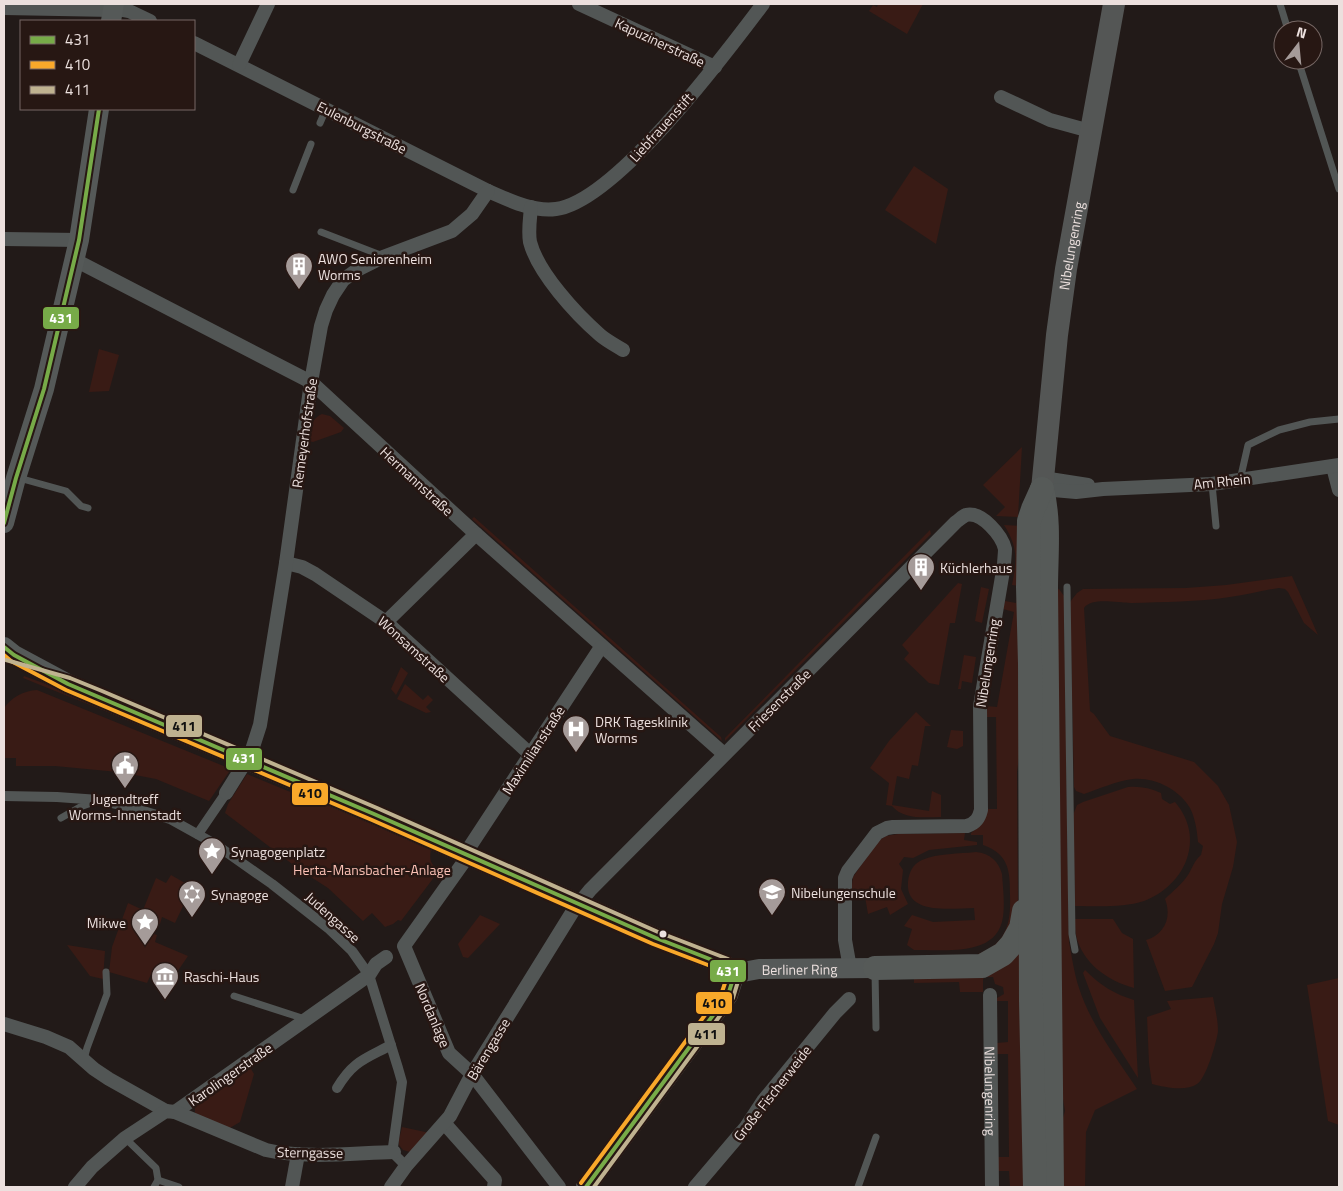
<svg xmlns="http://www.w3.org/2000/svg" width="1343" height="1191" font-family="'Titillium Web',sans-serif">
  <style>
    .green { fill: #391b15 }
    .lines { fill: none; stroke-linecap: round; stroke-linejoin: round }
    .service { stroke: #525655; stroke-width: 7 }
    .pedestrian { stroke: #525655; stroke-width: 10 }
    .minor { stroke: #525655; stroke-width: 14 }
    .tertiary { stroke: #525655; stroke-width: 18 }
    .secondary { stroke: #555958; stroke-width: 20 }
    .primary { stroke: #545655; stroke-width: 22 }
    .trunk { stroke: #565a58; stroke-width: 24 }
    .bus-1-casing { stroke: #271713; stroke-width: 8 }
    .bus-2-casing { stroke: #271713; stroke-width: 8 }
    .bus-3-casing { stroke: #271713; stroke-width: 8 }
    .bus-1 { stroke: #77ab48; stroke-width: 4 }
    .bus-2 { stroke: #f9a82a; stroke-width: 4 }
    .bus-3 { stroke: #bfb290; stroke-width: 4 }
    .bus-dot { fill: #ece0de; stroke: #271713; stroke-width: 2 }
    .labels { text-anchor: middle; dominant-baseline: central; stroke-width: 5; stroke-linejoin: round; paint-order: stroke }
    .street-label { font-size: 14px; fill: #ece0de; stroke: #271713 }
    .poi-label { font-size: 14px; fill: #ece0de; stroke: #271713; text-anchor: start }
    .park-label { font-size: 14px; fill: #fac0b4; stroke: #271713 }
    .line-badge { stroke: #271713; stroke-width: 2 }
    .badge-label { font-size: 14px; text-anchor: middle; font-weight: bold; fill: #fff }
    .pale-badge-label { font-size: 14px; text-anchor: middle; font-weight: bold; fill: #111 }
  </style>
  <rect width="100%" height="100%" fill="#221a18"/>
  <g class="green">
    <polygon points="878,4 923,4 907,34 869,11 873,5 877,7"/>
    <polygon points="914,166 948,189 936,244 885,210"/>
    <polygon points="99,349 119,355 109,391 89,392"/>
    <path d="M322,414L330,416L344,428L341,432L313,442L309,441C311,430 310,419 322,414Z"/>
    <polygon points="1022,447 1018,517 996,516 1005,507 983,485"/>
    <polygon points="474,517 721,737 722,741 472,519"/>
    <path d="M1004,525L1024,526L1022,735L1017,772L1018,902L1017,921L985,959L978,954C1007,944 1011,922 1010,895C1010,871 1009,854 983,845V835H971V833L982,824L988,809H997L996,717H985L986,706L997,707L1014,612L1003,609L1005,601L1016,603L1019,586L1012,585C1017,560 1018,547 1004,525Z"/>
    <polygon points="930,530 931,534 725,741 725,738"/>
    <path d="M1292,576L1318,635L1304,623L1288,592L1285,589L1279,588C1263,590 1247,595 1230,597C1197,602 1164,602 1131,603C1117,603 1092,597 1084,608L1090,711L1094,714L1110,736L1194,762L1218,786L1229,805L1237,842L1233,867L1222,904L1218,933L1214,944L1192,987L1165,991L1146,940C1165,934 1172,917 1165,899C1173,891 1182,884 1188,875C1193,867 1194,861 1201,855L1203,846L1198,842C1197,830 1195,818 1190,808C1179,789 1154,777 1133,779C1116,781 1099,789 1084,794L1076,791L1074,787L1070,602L1077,593L1083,589L1186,588L1226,585Z"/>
    <polygon points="958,583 962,584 955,623 950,623 939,685 929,683 904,659 909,653 902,645"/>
    <polygon points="981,587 989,589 982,623 975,621"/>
    <path d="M1059,589L1064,596L1069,942C1072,957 1074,973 1079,988C1091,1025 1116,1057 1137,1089L1095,1110L1086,1132L1085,1187H1059L1060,1128L1065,1111L1059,1075L1054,590Z"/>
    <polygon points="964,655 976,657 972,683 962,681 961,689 958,689"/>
    <polygon points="401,667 408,673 396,695 391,689"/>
    <polygon points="24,676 76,695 132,722 23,678"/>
    <polygon points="405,684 423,700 428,695 433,700 426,707 431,712 426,713 397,699"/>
    <path d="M37,690L231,769L209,801L156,779L135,775V767L120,766L118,772L55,766H16V758H4V708C12,697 23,691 37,690Z"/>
    <path d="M916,712L931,726H925L918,766L912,765L909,779L897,776L892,805L929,811L932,791L941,795V817C923,817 904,820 892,806L886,805L889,783L870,768L889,741Z"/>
    <polygon points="951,730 963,731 963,746 957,749 947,747"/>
    <path d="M247,774L288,791L322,802L431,849C430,856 429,862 435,867L434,870L435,876L401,921L398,920L393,924L385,927L372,913L363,921L328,888L300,870L225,813L228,804Z"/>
    <path d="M1128,787C1140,786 1150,788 1161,793L1162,799L1170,804L1175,802C1206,838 1186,885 1144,901C1123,908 1097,906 1075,906L1073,815L1077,805L1083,802Z"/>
    <polygon points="965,833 964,840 977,842 977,845 929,850 913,858 904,857 899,864 903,870 901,889 908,904 890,915 887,907 868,914 864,891 851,892 853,877 878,841 886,836 898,834"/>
    <path d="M976,852C990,853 999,862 1002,874C1003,888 1005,904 1003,917C997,958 944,949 914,950L907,945L912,929L904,926L912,915L933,922L975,920L974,908C953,908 905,916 908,882C909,872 913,864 922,860C938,853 959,854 976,852Z"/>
    <polygon points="171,875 192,887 175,923 162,917 160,924 149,922 145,928 148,932 157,935 155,942 188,956 173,978 153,970 147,983 109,972 112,947 128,903 143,910 156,878 166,883"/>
    <polygon points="480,915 500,924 468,958 463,957 458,944"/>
    <path d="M1075,919H1113L1122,933L1133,939L1134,988C1108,981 1082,963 1076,935C1075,930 1075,924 1075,919Z"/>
    <polygon points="1024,934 1030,1187 1010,1187 1009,1171 998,1171 998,1157 1009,1157 1008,1054 997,1054 997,1043 1008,1042 1008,1001 997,1001 997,998 1004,994 1003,987 995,984 993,977 985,977 983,979 983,992 960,992 959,982 914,983 914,972 975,971"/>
    <polygon points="67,945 105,951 103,979 90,976"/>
    <path d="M1085,970C1100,985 1114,994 1134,1000L1138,1078L1100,1018L1083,973Z"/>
    <polygon points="1339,978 1339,1125 1328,1121 1307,985"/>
    <path d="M1213,997C1215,1008 1218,1020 1218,1031C1217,1041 1206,1079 1197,1084C1186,1092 1164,1087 1152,1084L1149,1063L1147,1017L1171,1009L1167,1001Z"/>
    <polygon points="251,1069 254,1074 240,1122 228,1129 195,1114 195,1106 247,1070"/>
    <polygon points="402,1127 430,1133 410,1152 403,1150 399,1145 399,1140"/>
  </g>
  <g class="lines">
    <g class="service">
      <polyline points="1280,4 1288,30"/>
      <polyline points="1298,60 1339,189"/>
      <polyline points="320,123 326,109"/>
      <polyline points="293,190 311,144"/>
      <polyline points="321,232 383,256"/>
      <polyline points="19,478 66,491 81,506 88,508"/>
      <polyline points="1240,480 1248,445 1279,430 1310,422 1339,419"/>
      <polyline points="1212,484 1216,526"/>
      <polyline points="1067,587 1072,934 1075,950"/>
      <polyline points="61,818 80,807 97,801"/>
      <polyline points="875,971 876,1028"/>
      <polyline points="234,996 305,1019"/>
      <polyline points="84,1059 87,1048 107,994 106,972"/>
      <polyline points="125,1138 156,1168 158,1180 154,1187"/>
      <polyline points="158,1180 179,1187"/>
      <polyline points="858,1187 876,1137"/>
    </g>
    <g class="pedestrian">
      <polyline points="4,796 57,797 99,800 130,807 170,819 215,844 272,884 328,928 352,951 369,975 398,1068 402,1082 393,1147 395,1155 406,1166"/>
      <polyline points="198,834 226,793"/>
      <path d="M337,1088C353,1061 365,1059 391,1045"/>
    </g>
    <g class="minor">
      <polyline points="579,4 715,67"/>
      <polyline points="113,8 129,11 150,21"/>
      <path d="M194,43L488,191C509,200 532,212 556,209C616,201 726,53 763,4"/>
      <polyline points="239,65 268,4"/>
      <polyline points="1001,97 1050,120 1090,131"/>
      <path d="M531,207C530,219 528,231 530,242C538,273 576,314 600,335C607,341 615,345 623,350"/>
      <polyline points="4,239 79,240"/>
      <polyline points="75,260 311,382 476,534 724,754"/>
      <polyline points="1333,467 1339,490"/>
      <polyline points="1043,478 1088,485"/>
      <polyline points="1042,489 1076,492 1103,489 1212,484 1339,465"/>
      <polyline points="286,563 302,567 315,574 386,622 530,754"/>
      <polyline points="386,622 476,534"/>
      <polyline points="226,793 251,753 260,725 286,563 311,382 321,326 326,310 333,295 343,280 357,270 383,257 452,231 472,214 488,191"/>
      <polyline points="465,854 601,647"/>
      <polyline points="468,856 404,946 449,1053 472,1074 559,1187"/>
      <path id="s1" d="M990,995L992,1187"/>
      <polyline points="4,1024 46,1037 69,1047 94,1069 109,1079 166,1111"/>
      <polyline points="175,1112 369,975 376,964 386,957"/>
      <polyline points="445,1124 495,1180 494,1187"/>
      <path d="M75,1187L92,1167L125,1138L166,1111L175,1112L266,1150C305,1159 354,1153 394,1152"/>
      <polyline points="292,1187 298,1154"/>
      <path d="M391,1187L406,1166L450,1116L472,1074L573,911L590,890L956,522C959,520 963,516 966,515C982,511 1002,536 1005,549C1005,555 1004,560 1004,565L980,706L981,810C979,818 976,823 967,826L893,827L887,828L877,833L848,871L845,878V940L850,968"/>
      <polyline points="695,1187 746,1127 763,1101 835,1013 849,999"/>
    </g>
    <polyline class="tertiary" points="4,6 113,8"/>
    <g class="secondary">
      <polyline points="111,21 114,4"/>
      <polyline points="4,523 16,478 44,389 79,240 99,109"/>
      <polyline points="4,647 14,655 68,684 374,814 656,938 725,965 733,979 728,995 586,1187"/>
      <path id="s2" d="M732,974L759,969L875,968"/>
    </g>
    <path class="primary" id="s3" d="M1042,489L1057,335L1066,269L1114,4"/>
    <g class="trunk">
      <path d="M1042,489C1050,522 1046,556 1046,589L1052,1187"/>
      <polyline points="875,968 982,966 1003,954 1012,944 1021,928 1024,911"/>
      <polyline points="1035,1187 1031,1001 1030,664 1028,587 1029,521 1033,509 1042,489"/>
    </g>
    <g class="bus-1-casing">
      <g id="bus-1">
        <polyline points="4,523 16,478 44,389 79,240 99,109"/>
        <polyline points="4,647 14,655 68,684 374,814 656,938 725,965 733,979 728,995 586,1187"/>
      </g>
    </g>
    <g class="bus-2-casing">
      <polyline id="bus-2" points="4,655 11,661 66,690 372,820 653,944 721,970 726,980 722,992 581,1183"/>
    </g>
    <g class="bus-3-casing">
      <polyline id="bus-3" points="6,660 70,678 102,691 377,808 658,932 728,959 739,978 733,998 594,1187"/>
    </g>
    <use href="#bus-1" class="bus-1"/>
    <use href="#bus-2" class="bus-2"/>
    <use href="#bus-3" class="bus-3"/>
  </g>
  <defs>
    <g id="building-pin" transform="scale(1.4375)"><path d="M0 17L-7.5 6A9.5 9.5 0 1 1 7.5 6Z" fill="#a59b99" stroke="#271713"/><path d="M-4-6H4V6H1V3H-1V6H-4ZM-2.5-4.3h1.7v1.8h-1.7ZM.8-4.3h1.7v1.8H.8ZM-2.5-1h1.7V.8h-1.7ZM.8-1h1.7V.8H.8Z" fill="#fff"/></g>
    <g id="hospital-pin" transform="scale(1.4375)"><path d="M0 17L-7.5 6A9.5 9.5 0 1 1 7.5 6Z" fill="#a59b99" stroke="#271713"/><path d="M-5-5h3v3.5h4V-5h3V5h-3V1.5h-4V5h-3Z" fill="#fff"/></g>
    <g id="civic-pin" transform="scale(1.4375)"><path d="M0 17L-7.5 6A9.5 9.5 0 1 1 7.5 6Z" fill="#a59b99" stroke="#271713"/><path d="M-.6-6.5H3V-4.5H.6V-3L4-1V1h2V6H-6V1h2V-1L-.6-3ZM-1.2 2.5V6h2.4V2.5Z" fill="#fff"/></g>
    <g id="sight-pin" transform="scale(1.4375)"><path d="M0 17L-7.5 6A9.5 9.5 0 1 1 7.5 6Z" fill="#a59b99" stroke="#271713"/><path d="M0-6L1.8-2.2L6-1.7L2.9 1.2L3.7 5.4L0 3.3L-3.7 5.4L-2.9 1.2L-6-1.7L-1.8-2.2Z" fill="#fff"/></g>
    <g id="school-pin" transform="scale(1.4375)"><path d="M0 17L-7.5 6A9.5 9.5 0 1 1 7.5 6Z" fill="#a59b99" stroke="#271713"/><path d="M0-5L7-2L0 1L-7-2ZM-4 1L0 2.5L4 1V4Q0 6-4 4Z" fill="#fff"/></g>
    <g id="synagogue-pin" transform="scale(1.4375)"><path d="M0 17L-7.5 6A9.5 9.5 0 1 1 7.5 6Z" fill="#a59b99" stroke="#271713"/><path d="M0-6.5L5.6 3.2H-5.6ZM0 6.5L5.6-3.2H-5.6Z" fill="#fff"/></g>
    <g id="museum-pin" transform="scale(1.4375)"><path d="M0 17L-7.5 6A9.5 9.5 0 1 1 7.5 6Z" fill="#a59b99" stroke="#271713"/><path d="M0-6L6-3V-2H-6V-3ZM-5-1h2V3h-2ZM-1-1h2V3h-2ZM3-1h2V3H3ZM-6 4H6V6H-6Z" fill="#fff"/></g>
  </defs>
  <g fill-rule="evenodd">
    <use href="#building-pin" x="299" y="266"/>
    <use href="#building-pin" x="921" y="567"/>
    <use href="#hospital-pin" x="576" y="729"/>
    <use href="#civic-pin" x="125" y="765"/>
    <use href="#sight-pin" x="212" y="851"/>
    <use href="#school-pin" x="772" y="892"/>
    <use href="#synagogue-pin" x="192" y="894"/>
    <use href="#sight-pin" x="145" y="922"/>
    <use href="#museum-pin" x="165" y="976"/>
  </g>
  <circle class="bus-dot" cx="663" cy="934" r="4.5"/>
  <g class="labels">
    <g class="street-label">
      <text transform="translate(660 42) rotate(25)">Kapuzinerstraße</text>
      <text transform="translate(362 127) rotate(27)">Eulenburgstraße</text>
      <text transform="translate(661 127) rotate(-48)">Liebfrauenstift</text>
      <text stroke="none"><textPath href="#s3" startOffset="245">Nibelungenring</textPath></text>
      <text transform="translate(304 433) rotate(-82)">Remeyerhofstraße</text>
      <text transform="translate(417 481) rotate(43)">Hermannstraße</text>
      <text transform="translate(1222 481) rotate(-6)">Am Rhein</text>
      <text transform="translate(414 649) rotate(42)">Wonsamstraße</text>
      <text transform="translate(987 663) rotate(-81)">Nibelungenring</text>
      <text transform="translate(779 700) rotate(-45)">Friesenstraße</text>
      <text transform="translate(533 750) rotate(-57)">Maximilianstraße</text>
      <text transform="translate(333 917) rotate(42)">Judengasse</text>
      <text stroke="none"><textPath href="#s2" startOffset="68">Berliner Ring</textPath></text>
      <text transform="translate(433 1015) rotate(67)">Nordanlage</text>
      <text transform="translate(488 1049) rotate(-59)">Bärengasse</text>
      <text transform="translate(230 1074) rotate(-35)">Karolingerstraße</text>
      <text stroke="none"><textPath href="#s1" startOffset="96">Nibelungenring</textPath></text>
      <text transform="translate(772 1093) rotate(-52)">Große Fischerweide</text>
      <text transform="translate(310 1152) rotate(1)">Sterngasse</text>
    </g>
    <g class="poi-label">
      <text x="318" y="258">AWO Seniorenheim<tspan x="318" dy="16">Worms</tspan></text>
      <text x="940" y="567">Küchlerhaus</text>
      <text x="595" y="721">DRK Tagesklinik<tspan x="595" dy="16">Worms</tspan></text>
      <text x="125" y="798" text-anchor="middle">Jugendtreff<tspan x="125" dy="16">Worms-Innenstadt</tspan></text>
      <text x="231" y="851">Synagogenplatz</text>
      <text x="791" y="892">Nibelungenschule</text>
      <text x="211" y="894">Synagoge</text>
      <text x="126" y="922" text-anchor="end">Mikwe</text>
      <text x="184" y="976">Raschi-Haus</text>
    </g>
    <g class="park-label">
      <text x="372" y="869">Herta-Mansbacher-Anlage</text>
    </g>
  </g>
  <g class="line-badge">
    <rect x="42" y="306" width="38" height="24" rx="5" fill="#77ab48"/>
    <rect x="165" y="714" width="38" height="24" rx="5" fill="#bfb290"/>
    <rect x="225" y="747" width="38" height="24" rx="5" fill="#77ab48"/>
    <rect x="291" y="782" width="38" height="24" rx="5" fill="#f9a82a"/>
    <rect x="709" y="959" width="38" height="24" rx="5" fill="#77ab48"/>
    <rect x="695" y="991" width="38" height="24" rx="5" fill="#f9a82a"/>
    <rect x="687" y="1022" width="39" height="24" rx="5" fill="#bfb290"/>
  </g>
  <g class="badge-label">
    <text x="61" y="323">431</text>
    <text x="244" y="763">431</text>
    <text x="728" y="976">431</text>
  </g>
  <g class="pale-badge-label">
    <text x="184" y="731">411</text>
    <text x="310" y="798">410</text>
    <text x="714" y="1008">410</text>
    <text x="706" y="1039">411</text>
  </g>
  <rect width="1343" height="1191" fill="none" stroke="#ece0de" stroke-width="10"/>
  <rect x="20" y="20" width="175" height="90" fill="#271713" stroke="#766764"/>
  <rect x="30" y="36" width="25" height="8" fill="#77ab48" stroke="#766764"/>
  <text x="65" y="45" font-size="15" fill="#ece0de">431</text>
  <rect x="30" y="61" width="25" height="8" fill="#f9a82a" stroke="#766764"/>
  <text x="65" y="70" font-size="15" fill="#ece0de">410</text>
  <rect x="30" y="86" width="25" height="8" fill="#bfb290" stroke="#766764"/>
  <text x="65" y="95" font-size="15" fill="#ece0de">411</text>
  <g transform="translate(1298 45) rotate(16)"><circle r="24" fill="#271713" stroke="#766764"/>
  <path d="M0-4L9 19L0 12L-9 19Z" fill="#a59b99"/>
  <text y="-8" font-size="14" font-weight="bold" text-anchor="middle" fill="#ece0de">N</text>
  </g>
</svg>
